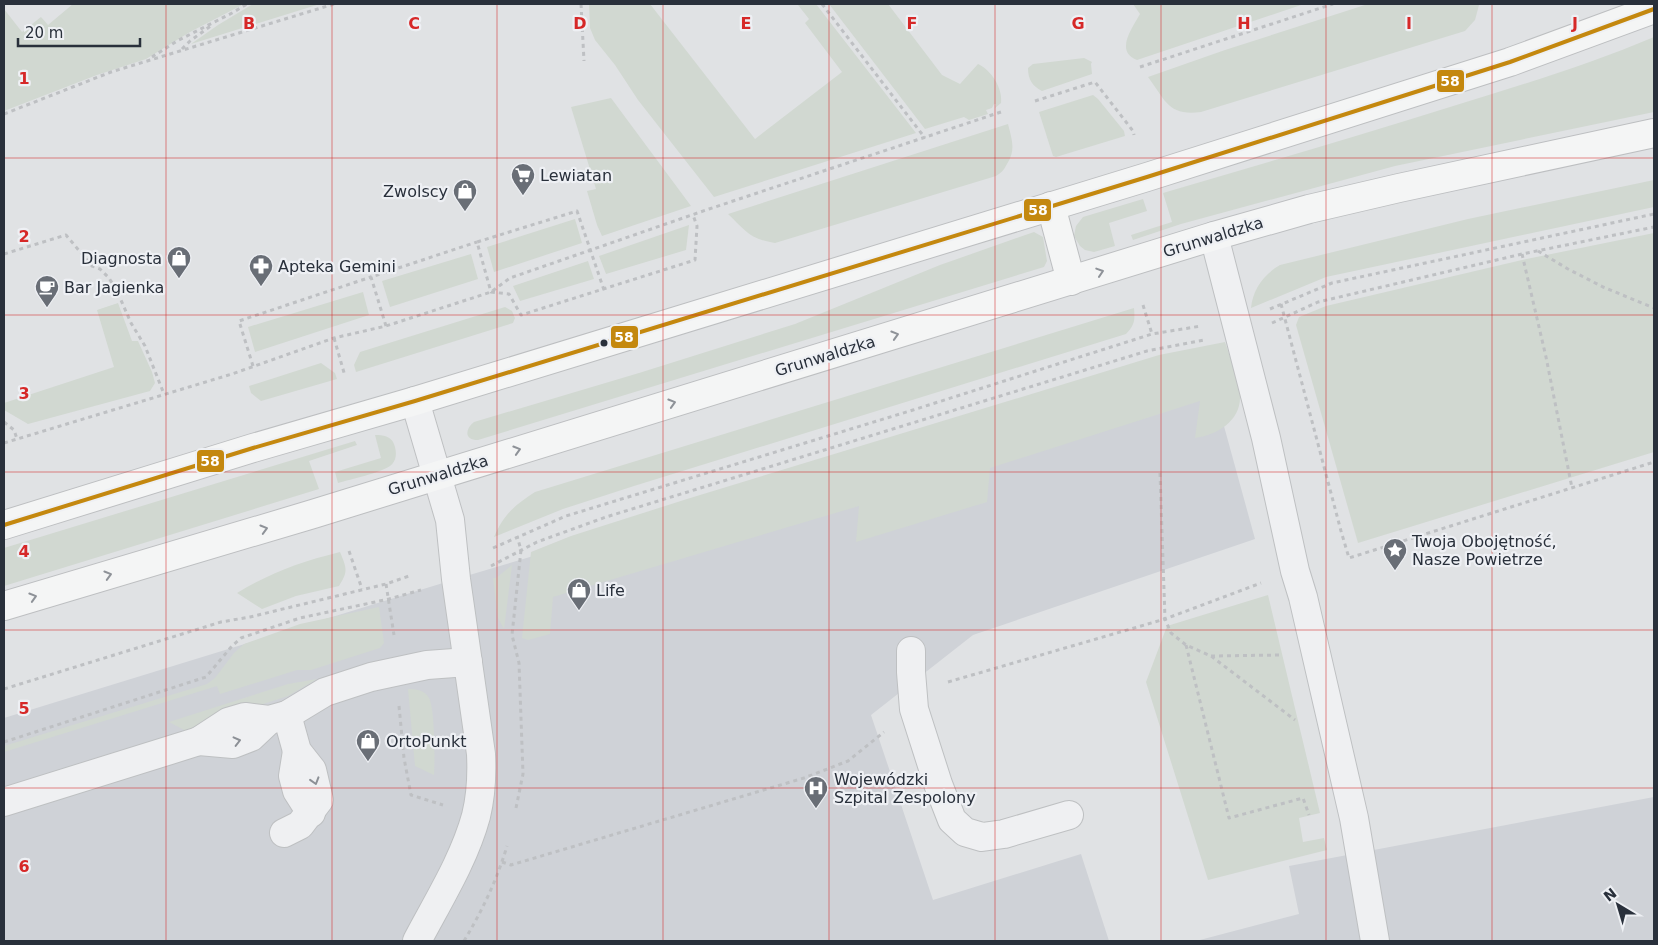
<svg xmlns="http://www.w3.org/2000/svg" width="1658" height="945" font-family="'DejaVu Sans',sans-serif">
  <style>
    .built { fill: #cfd2d7 }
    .green { fill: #d1d8d1 }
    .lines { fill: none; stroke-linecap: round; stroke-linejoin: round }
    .minor-casing { stroke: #bec0c2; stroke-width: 30 }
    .major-casing { stroke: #bdbfc1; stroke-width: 30 }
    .path { stroke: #bec0c3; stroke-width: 3; stroke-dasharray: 4 4; stroke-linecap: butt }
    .minor { stroke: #eff0f2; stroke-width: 28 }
    .major { stroke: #f4f5f5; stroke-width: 28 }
    .bus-1-casing { stroke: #eef0f4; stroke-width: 8 }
    .bus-1 { stroke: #c4880f; stroke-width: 4 }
    .oneway { stroke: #8e9298 }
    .oneway2 { stroke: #8c9096 }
    .grid { fill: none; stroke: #d62828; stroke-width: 1; stroke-opacity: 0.55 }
    .bus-dot { fill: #29303b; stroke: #eef0f4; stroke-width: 2 }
    .labels { text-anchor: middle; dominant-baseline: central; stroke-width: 4.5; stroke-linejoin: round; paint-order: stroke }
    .poi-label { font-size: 16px; fill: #29303b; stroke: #eef0f4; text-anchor: start }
    .street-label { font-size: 16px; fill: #29303b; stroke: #eef0f4 }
    .grid-label { font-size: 16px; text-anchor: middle; font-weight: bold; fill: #d62828; stroke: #eef0f4; stroke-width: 4.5; stroke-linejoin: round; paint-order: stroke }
    .line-badge { stroke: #eef0f4; stroke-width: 2 }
    .badge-label { font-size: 14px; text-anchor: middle; font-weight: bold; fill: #fff }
  </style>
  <rect width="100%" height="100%" fill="#e0e2e4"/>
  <g class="built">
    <polygon points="1205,357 1255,539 973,635 871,715 933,900 1081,854 1109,941 4,941 4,718 456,579"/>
    <polygon points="1654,797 1654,941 1196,941 1299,914 1289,866"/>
  </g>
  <g class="green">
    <polygon points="73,4 244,4 190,32 146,59 97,75 4,111 4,9 22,32 41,17 48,25"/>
    <polygon points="253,4 320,4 191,44 218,25"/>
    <polygon points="589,4 650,4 755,139 842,72 805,23 809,19 798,5 800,4 816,4 916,133 714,197 638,100 615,65 595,40 590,28"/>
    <path d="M829,4H888L942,75L960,84L978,64C991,70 1003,88 1001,103L995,108L996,104H994L992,108L986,110L988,114L969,120L964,117L925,129Z"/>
    <path d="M1133,4H1304L1137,60C1114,51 1133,27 1140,14Z"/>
    <path d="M1368,4H1479V5L1475,20L1465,31L1201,112C1168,116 1166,101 1148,77L1225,50Z"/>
    <path d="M1654,37V112L1395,166L1181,224L1133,240L1131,235L1172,222L1163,193C1259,165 1354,137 1450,107C1518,86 1588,65 1654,37Z"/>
    <path d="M1084,58L1092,62L1091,64L1092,74L1042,91C1032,86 1028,79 1028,68L1033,64Z"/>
    <polygon points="1093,95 1098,99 1124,131 1125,136 1056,157 1053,156 1039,112"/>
    <polygon points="611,98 691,206 602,236 597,225 587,191 596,189 571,107"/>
    <path d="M1008,124C1012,140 1016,150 1007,164C1004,170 1001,173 996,176L775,243C749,239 745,230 728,214Z"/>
    <path d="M1654,180V207L1326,277L1251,308C1253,289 1263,275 1280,265L1468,219Z"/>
    <polygon points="1143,199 1147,211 1109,223 1115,246 1094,252 1085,250 1080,246 1074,236 1076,226 1083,217"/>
    <polygon points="575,219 582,243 494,272 487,247"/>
    <polygon points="689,225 686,250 606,274 599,256"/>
    <path d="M1034,232L1043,237L1047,261L1044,267L478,440C464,440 465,429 474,422L639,373L795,324L940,265Z"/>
    <polygon points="1654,233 1654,452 1358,543 1296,325 1299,317 1326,306 1522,260"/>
    <polygon points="471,254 478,279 390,307 382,281"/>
    <polygon points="588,261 594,279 520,301 513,286"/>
    <polygon points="363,292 369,315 255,352 248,327"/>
    <polygon points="118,303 132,341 138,341 152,372 155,383 150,391 28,424 4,410 4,403 114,367 97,310"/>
    <polygon points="505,307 512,311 515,318 513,323 356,372 354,365 360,352"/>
    <path d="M1134,308C1135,320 1135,325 1126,334L634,486L563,509L494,537C504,514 515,505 535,492Z"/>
    <path d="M1225,342C1230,357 1239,381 1240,396C1241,421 1217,435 1195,438L1200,401L990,468L987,502L856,542L859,506L553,597L550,634L528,640L522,638L531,552L571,536L687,499L1159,355Z"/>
    <polygon points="321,363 335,373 337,379 261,401 251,393 249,386"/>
    <path d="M375,435C383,435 391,436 394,444C397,452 397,461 390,466C380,473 351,479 338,483L335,472L381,458Z"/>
    <polygon points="355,441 357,445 309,461 319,489 4,586 4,548"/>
    <path d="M340,552C346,567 349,571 339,586L296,596L262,609L237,593C272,572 300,562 340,552Z"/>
    <polygon points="512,565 504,629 498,618 493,578 496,578"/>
    <polygon points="1268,595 1320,813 1299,818 1303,842 1324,838 1327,850 1208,880 1146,682 1167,626"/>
    <polygon points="379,607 384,643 380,648 311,670 297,670 220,694 217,686 4,752 4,746 207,684 215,678 234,653 244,644 300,624"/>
    <polygon points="317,679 288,696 202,724 188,732 169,722 288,684"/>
    <path d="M408,689C416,689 425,690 429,698C435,709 435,761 434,775L415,766Z"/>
  </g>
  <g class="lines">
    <g class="minor-casing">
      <g id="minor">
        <polyline points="1214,236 1266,438 1295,571 1303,597 1354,818 1375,941"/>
        <path d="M415,401L450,520L456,579L481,754C482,775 481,796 476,816C464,860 438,901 417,941"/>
        <polyline points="911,651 911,672 914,709 938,784 952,820 965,832 982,837 1004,834 1069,815"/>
        <polyline points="199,741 233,744 251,737 269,720"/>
        <polyline points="297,751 293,776 297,791 311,813"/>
        <polyline points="4,802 199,741 228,722 245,717 269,720 287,715 325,692 371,677 427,665 468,662"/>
        <polyline points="284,833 300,825 319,800 312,770 297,751 287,715"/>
      </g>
    </g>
    <g class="major-casing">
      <g id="major">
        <polyline points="1051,206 1071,281"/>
        <polyline points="4,525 253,448 415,401 1147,177 1510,62 1654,9"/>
        <polyline points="4,606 313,514 1214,236 1309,209 1399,188 1654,133"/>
      </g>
    </g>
    <g class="path">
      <polyline points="581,4 584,61"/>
      <polyline points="822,4 925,138"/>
      <polyline points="182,49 190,41 212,25"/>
      <polyline points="152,57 177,41 232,13 247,4"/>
      <polyline points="1140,67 1333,4"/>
      <polyline points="1035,101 1095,82 1133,131 1134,135"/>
      <polyline points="4,114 111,72 334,4"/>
      <polyline points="1538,251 1568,269 1603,287 1654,308"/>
      <polyline points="4,254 66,235 92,266 100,269 109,278 117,291 131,323 145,346 164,394"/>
      <polyline points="1522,254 1546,357 1572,488"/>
      <polyline points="604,290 577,211 477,242 491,292 509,294 521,315 695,260 697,226 693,215"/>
      <polyline points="1281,304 1341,531 1349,558 1654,462"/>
      <polyline points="1143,305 1152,334"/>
      <polyline points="1270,309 1332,283 1654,214"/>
      <polyline points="1272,323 1318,302 1522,254 1654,227"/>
      <polyline points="386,326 371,277 477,242"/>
      <polyline points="334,338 345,376"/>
      <polyline points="253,366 239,321 371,277"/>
      <polyline points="4,422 14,430 17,439"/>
      <polyline points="4,443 232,374 334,338 386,326 491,292 510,278 709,209 1004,111"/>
      <polyline points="1160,473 1165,619 1261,583"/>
      <polyline points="493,548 566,516 913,410 1152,334 1201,326"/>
      <polyline points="349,551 362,589"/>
      <polyline points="491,566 537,542 606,517 1147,351 1204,340"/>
      <polyline points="386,584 394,635"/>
      <polyline points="1186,645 1229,818 1303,798 1309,815"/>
      <polyline points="1211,656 1280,655"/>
      <polyline points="948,682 1165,619 1171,633 1186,645 1211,656 1295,720"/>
      <polyline points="4,689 221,622 250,617 386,584 409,576"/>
      <polyline points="399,706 404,758 411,795 443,805"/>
      <polyline points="4,742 206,677 232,646 241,638 300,618 389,599 421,590"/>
      <polyline points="516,808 523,774 519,663 512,635 521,550 517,536"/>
      <polyline points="502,862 511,865 804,778 848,761 884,732"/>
      <path d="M464,941C482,911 497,880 507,846"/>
    </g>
    <use href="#minor" class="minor"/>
    <use href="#major" class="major"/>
    <g class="bus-1-casing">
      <polyline id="bus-1" points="4,525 253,448 415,401 1147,177 1510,62 1654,9"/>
    </g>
    <use href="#bus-1" class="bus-1"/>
  </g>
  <defs><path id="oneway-chevron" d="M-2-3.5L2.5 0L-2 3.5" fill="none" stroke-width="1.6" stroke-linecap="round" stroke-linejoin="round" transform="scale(1.25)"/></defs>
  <g class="oneway">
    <use href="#oneway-chevron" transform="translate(1100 272) rotate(-18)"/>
    <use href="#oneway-chevron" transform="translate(895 335) rotate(-17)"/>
    <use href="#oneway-chevron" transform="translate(672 403) rotate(-17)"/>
    <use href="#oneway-chevron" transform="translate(517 450) rotate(-17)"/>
    <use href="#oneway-chevron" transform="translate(264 529) rotate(-16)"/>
    <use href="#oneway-chevron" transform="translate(108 575) rotate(-16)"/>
    <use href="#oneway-chevron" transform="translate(33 597) rotate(-17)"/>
  </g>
  <g class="oneway2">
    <use href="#oneway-chevron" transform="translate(237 741) rotate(-14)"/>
    <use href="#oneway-chevron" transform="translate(315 781) rotate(73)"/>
  </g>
  <path class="grid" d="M166,4V941M332,4V941M497,4V941M663,4V941M829,4V941M995,4V941M1161,4V941M1326,4V941M1492,4V941M4,158H1654M4,315H1654M4,472H1654M4,630H1654M4,788H1654"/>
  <defs>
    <g id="supermarket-pin" transform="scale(1.25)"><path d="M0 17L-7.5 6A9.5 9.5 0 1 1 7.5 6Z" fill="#696e76" stroke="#eef0f4"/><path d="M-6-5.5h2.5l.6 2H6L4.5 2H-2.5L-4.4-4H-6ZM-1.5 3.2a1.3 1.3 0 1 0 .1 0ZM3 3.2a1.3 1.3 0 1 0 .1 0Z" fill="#fff"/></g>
    <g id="shop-pin" transform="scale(1.25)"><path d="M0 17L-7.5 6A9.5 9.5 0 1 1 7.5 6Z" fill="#696e76" stroke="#eef0f4"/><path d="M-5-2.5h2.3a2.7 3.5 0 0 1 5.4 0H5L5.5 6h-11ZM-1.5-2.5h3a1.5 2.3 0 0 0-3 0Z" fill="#fff"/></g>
    <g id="pharmacy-pin" transform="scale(1.25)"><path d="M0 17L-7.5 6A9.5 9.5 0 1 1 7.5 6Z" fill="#696e76" stroke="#eef0f4"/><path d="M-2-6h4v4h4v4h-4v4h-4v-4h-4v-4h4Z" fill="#fff"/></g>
    <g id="cafe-pin" transform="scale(1.25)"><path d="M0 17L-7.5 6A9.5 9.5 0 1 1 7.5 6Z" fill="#696e76" stroke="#eef0f4"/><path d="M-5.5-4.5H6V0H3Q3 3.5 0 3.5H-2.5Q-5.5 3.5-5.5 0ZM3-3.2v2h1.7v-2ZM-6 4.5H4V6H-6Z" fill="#fff"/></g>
    <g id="sight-pin" transform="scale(1.25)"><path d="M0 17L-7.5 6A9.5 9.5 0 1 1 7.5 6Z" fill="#696e76" stroke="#eef0f4"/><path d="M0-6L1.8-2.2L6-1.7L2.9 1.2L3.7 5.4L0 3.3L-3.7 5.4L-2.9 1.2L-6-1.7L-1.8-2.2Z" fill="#fff"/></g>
    <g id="hospital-pin" transform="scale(1.25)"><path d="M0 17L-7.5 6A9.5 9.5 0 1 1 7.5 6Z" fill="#696e76" stroke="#eef0f4"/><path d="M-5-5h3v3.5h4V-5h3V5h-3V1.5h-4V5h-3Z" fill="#fff"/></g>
  </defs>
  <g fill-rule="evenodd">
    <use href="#supermarket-pin" x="523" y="175"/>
    <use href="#shop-pin" x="465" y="191"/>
    <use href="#shop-pin" x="179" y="258"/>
    <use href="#pharmacy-pin" x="261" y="266"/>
    <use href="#cafe-pin" x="47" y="287"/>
    <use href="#sight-pin" x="1395" y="550"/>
    <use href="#shop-pin" x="579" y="590"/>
    <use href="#shop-pin" x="368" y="741"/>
    <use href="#hospital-pin" x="816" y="788"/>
  </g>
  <circle class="bus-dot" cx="604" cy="343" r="4.5"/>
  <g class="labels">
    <g class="poi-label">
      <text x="540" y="175">Lewiatan</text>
      <text x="448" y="191" text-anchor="end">Zwolscy</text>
      <text x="162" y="258" text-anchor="end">Diagnosta</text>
      <text x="278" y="266">Apteka Gemini</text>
      <text x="64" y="287">Bar Jagienka</text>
      <text x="1412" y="541">Twoja Obojętność,<tspan x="1412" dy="18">Nasze Powietrze</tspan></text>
      <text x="596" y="590">Life</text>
      <text x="386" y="741">OrtoPunkt</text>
      <text x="834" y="779">Wojewódzki<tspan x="834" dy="18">Szpital Zespolony</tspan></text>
    </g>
    <g class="street-label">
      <text transform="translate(1213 237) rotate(-17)">Grunwaldzka</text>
      <text transform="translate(825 356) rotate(-17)">Grunwaldzka</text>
      <text transform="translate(438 475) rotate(-17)">Grunwaldzka</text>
    </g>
  </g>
  <g class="grid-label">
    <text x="249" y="29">B</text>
    <text x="414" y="29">C</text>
    <text x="580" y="29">D</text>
    <text x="746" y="29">E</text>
    <text x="912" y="29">F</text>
    <text x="1078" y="29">G</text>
    <text x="1244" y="29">H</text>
    <text x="1409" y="29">I</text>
    <text x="1575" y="29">J</text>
    <text x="24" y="84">1</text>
    <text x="24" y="242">2</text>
    <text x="24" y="399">3</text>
    <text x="24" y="557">4</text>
    <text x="24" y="714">5</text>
    <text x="24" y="872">6</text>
  </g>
  <g class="line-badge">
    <rect x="1436" y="69" width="29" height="24" rx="5" fill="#c4880f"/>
    <rect x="1023" y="198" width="29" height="24" rx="5" fill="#c4880f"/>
    <rect x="610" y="325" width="29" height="24" rx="5" fill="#c4880f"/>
    <rect x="196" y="449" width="29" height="24" rx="5" fill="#c4880f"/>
  </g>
  <g class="badge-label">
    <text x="1450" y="86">58</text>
    <text x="1038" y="215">58</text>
    <text x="624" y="342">58</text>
    <text x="210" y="466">58</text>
  </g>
  <rect width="1658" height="945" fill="none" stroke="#29303b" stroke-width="10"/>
  <g transform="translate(1618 905) rotate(322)" stroke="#eef0f4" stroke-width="4" paint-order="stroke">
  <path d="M0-4L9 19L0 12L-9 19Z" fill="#29303b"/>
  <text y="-8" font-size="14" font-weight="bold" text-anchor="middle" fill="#29303b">N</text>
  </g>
  <path d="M18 38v8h122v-8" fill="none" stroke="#29303b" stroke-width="2.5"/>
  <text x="25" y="38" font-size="15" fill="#29303b" stroke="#eef0f4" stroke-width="4" paint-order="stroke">20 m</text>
</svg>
